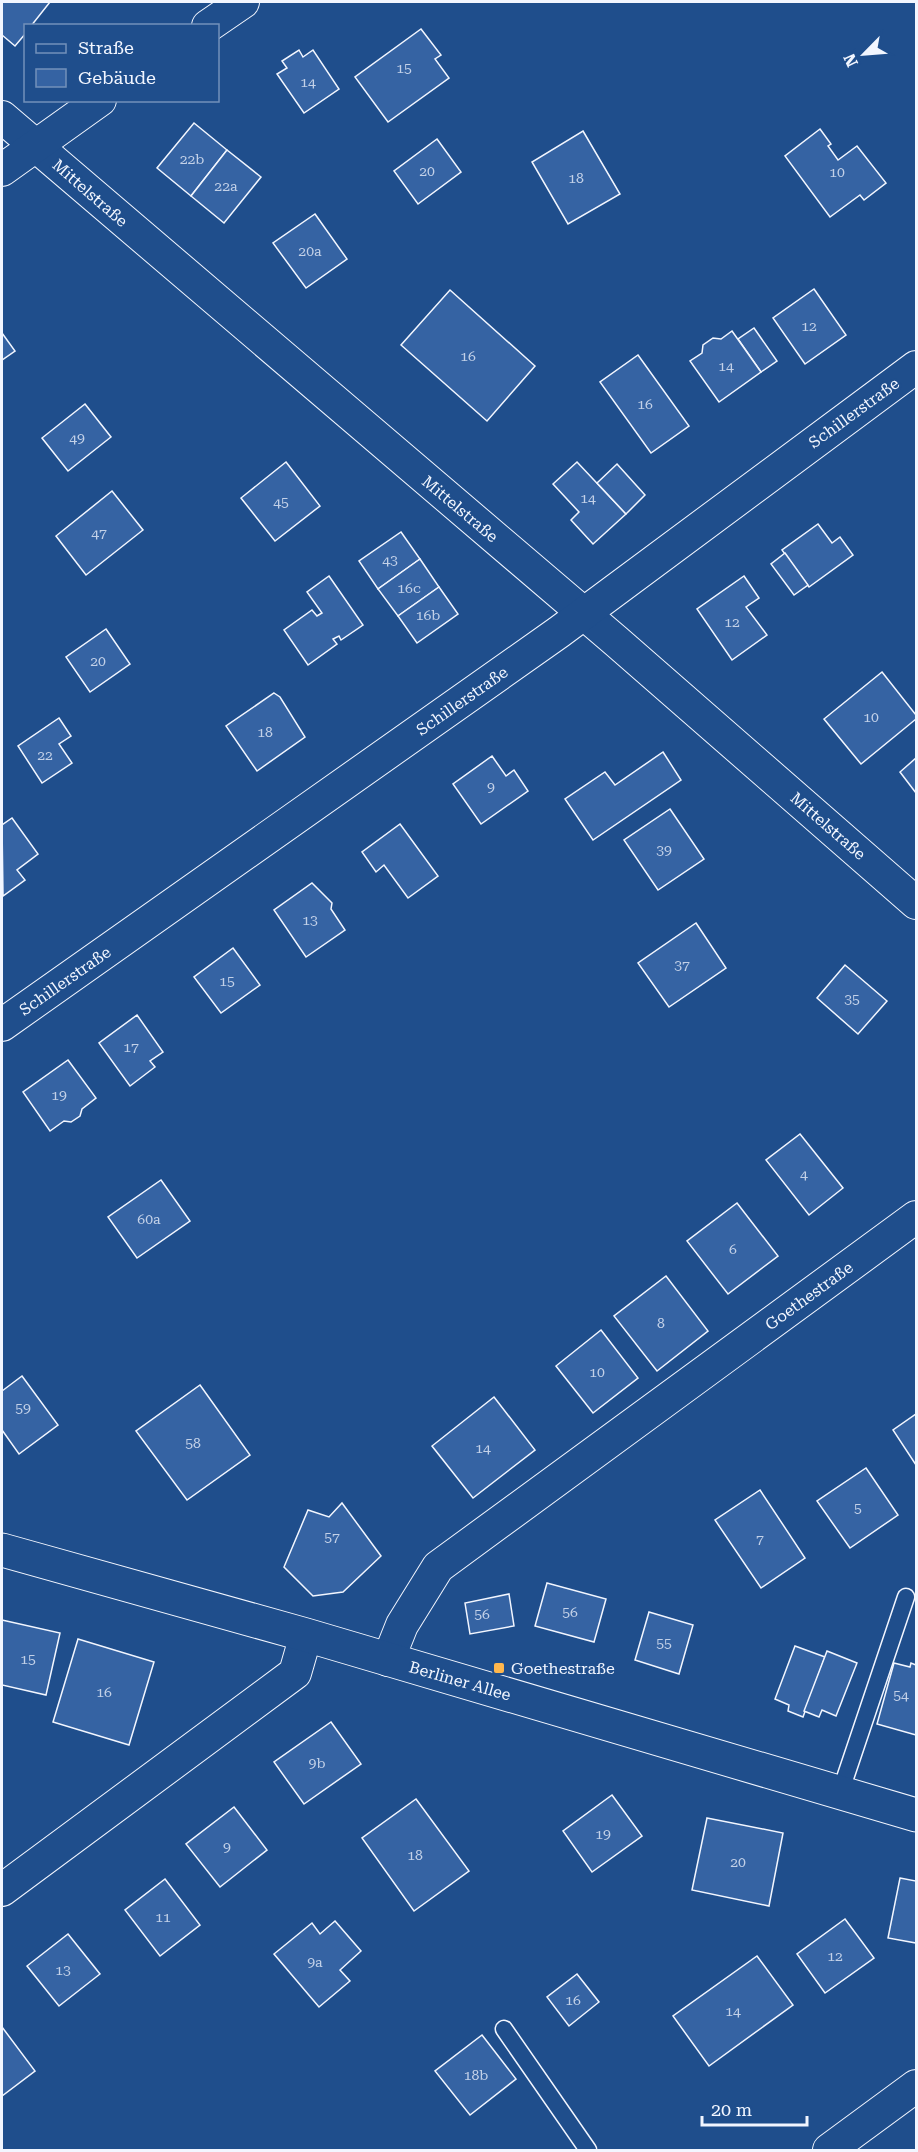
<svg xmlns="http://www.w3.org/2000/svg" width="918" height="2152" font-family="'Roboto Serif',serif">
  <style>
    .building { fill: #3563a3; stroke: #f2f6ff; stroke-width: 1.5 }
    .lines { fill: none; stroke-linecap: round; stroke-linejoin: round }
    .service-casing { stroke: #f2f6ff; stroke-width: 19 }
    .minor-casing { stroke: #f2f6ff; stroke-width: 34 }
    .tertiary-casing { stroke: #f2f6ff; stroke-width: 35 }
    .service { stroke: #1f4e8c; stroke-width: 16 }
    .minor { stroke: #1f4e8c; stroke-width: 32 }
    .tertiary { stroke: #1f4e8c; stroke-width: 33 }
    .poi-dot { fill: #ffb74d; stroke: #1f4e8c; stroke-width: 2 }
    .labels { text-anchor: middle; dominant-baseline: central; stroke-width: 4.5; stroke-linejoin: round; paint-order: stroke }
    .number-label { font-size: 14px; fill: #c3d1e8 }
    .street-label { font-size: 16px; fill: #f2f6ff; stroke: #1f4e8c }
    .poi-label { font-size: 16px; fill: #f2f6ff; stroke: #1f4e8c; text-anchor: start }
  </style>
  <rect width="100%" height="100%" fill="#1f4e8c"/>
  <g class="building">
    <polygon points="2,2 50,2 31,26 26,26 26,33 15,46 2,35"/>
    <polygon points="421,29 441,55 435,59 449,78 388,122 355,77"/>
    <polygon points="299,50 303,57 313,50 339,89 304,113 277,74 287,68 282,61"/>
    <polygon points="194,123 227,150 191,196 157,168"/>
    <polygon points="820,129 831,144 828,146 838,160 857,146 886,183 864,200 860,195 830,217 785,156"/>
    <polygon points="583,131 620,194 568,224 532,162"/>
    <polygon points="437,139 461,172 418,204 394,171"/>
    <polygon points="227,150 261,177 224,223 191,196"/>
    <polygon points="315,214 347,259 306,288 273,243"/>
    <polygon points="814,289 846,335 805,364 773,318"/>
    <polygon points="450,290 535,366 487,421 401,345"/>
    <polygon points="754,328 777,361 761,372 738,339"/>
    <polygon points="732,331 761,372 719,402 690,361 702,353 703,345 713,338 721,339"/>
    <polygon points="2,333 15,351 2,360"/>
    <polygon points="638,355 689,426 651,453 600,382"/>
    <polygon points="85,404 111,437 68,471 42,438"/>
    <polygon points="286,462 320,506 275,541 241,498"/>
    <polygon points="577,462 626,514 593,544 571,520 579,512 553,484"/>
    <polygon points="617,464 645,495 626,514 597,483"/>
    <polygon points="112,491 143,530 86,575 56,536"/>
    <polygon points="818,524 832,543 840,537 853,555 809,587 782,550"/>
    <polygon points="401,532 420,559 378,589 359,561"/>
    <polygon points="785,553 808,585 794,595 771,564"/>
    <polygon points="420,559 439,587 398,616 378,589"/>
    <polygon points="329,576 363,625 341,640 339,636 333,639 337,644 308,665 284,630 312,610 317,616 322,613 307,592"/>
    <polygon points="744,576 759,598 746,607 767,635 732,660 697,609"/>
    <polygon points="439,587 458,614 417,643 398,616"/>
    <polygon points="106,629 130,664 90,692 66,657"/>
    <polygon points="882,672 916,715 916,719 861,764 824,719"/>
    <polygon points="274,693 280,697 305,737 257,771 226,726"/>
    <polygon points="59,718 71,736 59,744 72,763 42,783 18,746"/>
    <polygon points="663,752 681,780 593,840 565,799 605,772 615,785"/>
    <polygon points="492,756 506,776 514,770 528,791 481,824 453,784"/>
    <polygon points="916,758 916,793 900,772"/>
    <polygon points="670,809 704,859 658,890 624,840"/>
    <polygon points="12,818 38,854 17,870 25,880 3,896 2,825"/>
    <polygon points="400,824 438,876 408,898 384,865 376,872 362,852"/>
    <polygon points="312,883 332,903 331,909 345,930 306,957 274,910"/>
    <polygon points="696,923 726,968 669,1007 638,963"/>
    <polygon points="233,948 260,985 221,1013 194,977"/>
    <polygon points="845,965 887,1001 858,1034 817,998"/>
    <polygon points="137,1015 163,1052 150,1061 155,1067 130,1086 99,1043"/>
    <polygon points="68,1060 96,1098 82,1109 80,1116 71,1122 64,1121 50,1131 23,1092"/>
    <polygon points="800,1134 843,1188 809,1215 766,1160"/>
    <polygon points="161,1180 190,1221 137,1258 108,1217"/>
    <polygon points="737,1203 778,1256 728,1294 687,1241"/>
    <polygon points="666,1276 708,1331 657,1371 614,1316"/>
    <polygon points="601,1330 638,1378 593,1413 556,1366"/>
    <polygon points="22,1376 58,1425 19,1454 2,1430 2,1391"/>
    <polygon points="200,1385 250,1455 187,1500 136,1431"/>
    <polygon points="494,1397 535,1450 473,1498 432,1446"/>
    <polygon points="916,1414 916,1465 893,1430"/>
    <polygon points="866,1468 898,1515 850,1548 817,1501"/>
    <polygon points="760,1490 805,1558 761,1588 715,1520"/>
    <polygon points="342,1503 381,1556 343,1592 313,1596 284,1567 308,1510 329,1517"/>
    <polygon points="547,1583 606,1599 594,1642 535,1626"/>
    <polygon points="509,1594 514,1626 470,1634 465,1603"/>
    <polygon points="649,1612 693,1625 679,1674 635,1660"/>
    <polygon points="2,1620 60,1633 46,1695 2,1685"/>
    <polygon points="78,1639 154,1662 129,1745 53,1722"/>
    <polygon points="795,1646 825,1657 803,1717 788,1711 789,1705 775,1699"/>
    <polygon points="827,1651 857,1663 836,1716 822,1710 819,1717 804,1711"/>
    <polygon points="894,1663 910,1667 911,1663 916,1665 916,1735 877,1724"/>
    <polygon points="331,1722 361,1764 304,1804 274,1762"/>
    <polygon points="612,1795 642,1836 592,1872 563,1831"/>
    <polygon points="416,1799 469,1871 414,1911 362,1838"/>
    <polygon points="234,1807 267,1850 220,1887 186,1844"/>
    <polygon points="707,1818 783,1833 769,1906 692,1890"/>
    <polygon points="900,1878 916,1881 916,1943 888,1938"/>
    <polygon points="165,1879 200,1925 160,1956 125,1910"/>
    <polygon points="845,1919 874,1958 825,1993 797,1954"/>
    <polygon points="335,1921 361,1951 340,1970 350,1981 319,2007 274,1954 312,1923 320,1934"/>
    <polygon points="68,1934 100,1974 59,2006 27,1966"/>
    <polygon points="757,1956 793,2005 709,2066 673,2016"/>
    <polygon points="577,1974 599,2002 569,2026 547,1997"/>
    <polygon points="2,2027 35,2071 2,2096"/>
    <polygon points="482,2035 516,2079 470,2115 435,2071"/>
  </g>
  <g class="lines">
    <g class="service-casing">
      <g id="service">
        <polyline points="840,1793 906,1597"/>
        <polyline points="504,2029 588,2150"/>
      </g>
    </g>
    <g class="minor-casing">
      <g id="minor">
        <polyline points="208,26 243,2"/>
        <polyline points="2,117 616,641 916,903"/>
        <polyline points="2,170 100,100"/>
        <polyline points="2,1025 559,632 916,367"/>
        <polyline points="388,1660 402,1625 438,1567 916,1217"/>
        <polyline points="2,1890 295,1673 306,1635"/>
        <polyline points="829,2150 916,2086"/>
      </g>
    </g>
    <g class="tertiary-casing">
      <polyline id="tertiary" points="2,1550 306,1635 916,1815"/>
    </g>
    <use href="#service" class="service"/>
    <use href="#minor" class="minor"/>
    <use href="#tertiary" class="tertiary"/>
  </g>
  <rect class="poi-dot" x="493" y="1662" width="12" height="12" rx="3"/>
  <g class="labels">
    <g class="number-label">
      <text x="404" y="68">15</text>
      <text x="308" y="82">14</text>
      <text x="192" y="159">22b</text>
      <text x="427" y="171">20</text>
      <text x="837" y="172">10</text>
      <text x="576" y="178">18</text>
      <text x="226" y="186">22a</text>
      <text x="310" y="251">20a</text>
      <text x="809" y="326">12</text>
      <text x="468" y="356">16</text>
      <text x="726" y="366">14</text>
      <text x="645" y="404">16</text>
      <text x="77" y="438">49</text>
      <text x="588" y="498">14</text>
      <text x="281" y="502">45</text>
      <text x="99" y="533">47</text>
      <text x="390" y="560">43</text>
      <text x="409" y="588">16c</text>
      <text x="428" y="615">16b</text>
      <text x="732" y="622">12</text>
      <text x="98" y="661">20</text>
      <text x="871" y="717">10</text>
      <text x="265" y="732">18</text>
      <text x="45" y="755">22</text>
      <text x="491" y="787">9</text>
      <text x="664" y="850">39</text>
      <text x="310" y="920">13</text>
      <text x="682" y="965">37</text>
      <text x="227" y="981">15</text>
      <text x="852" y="999">35</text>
      <text x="131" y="1047">17</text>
      <text x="59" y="1095">19</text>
      <text x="804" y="1174">4</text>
      <text x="149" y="1219">60a</text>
      <text x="733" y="1249">6</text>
      <text x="661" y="1323">8</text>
      <text x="597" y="1372">10</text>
      <text x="23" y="1408">59</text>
      <text x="193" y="1443">58</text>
      <text x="483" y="1448">14</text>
      <text x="858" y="1508">5</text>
      <text x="332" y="1537">57</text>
      <text x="760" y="1539">7</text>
      <text x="570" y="1612">56</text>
      <text x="482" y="1614">56</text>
      <text x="664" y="1643">55</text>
      <text x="28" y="1659">15</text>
      <text x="104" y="1692">16</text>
      <text x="901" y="1695">54</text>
      <text x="317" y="1763">9b</text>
      <text x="603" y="1834">19</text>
      <text x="227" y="1847">9</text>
      <text x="415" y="1855">18</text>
      <text x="738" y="1862">20</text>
      <text x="163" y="1917">11</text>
      <text x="835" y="1956">12</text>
      <text x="315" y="1962">9a</text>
      <text x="63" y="1970">13</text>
      <text x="573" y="2000">16</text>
      <text x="733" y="2011">14</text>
      <text x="476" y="2075">18b</text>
    </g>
    <g class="street-label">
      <text transform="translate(90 193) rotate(41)">Mittelstraße</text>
      <text transform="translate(854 413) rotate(-36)">Schillerstraße</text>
      <text transform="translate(460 509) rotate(40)">Mittelstraße</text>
      <text transform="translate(462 701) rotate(-35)">Schillerstraße</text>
      <text transform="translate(828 826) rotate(41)">Mittelstraße</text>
      <text transform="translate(65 981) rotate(-35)">Schillerstraße</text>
      <text transform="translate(809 1296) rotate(-36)">Goethestraße</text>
      <text transform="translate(460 1681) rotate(16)">Berliner Allee</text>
    </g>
    <g class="poi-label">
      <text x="511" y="1668">Goethestraße</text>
    </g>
  </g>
  <rect width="918" height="2152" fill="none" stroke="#f2f6ff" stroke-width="6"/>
  <rect x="24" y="24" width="195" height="78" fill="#1f4e8c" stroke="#7391ba" stroke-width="1.5"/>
  <rect x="36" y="44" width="30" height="9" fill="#1f4e8c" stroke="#7391ba" stroke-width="1.5"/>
  <text x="78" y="54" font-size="18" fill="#f2f6ff">Straße</text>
  <rect x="36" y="69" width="30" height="18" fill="#3563a3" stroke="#7391ba" stroke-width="1.5"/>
  <text x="78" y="84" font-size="18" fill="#f2f6ff">Gebäude</text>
  <g transform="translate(864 54) rotate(245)" stroke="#1f4e8c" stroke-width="4.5" paint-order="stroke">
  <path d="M0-4.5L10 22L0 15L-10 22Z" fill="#f2f6ff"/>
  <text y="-9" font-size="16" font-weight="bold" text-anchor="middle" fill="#f2f6ff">N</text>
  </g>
  <path d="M702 2116v9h105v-9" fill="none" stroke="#f2f6ff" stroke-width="3"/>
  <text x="711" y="2116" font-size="18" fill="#f2f6ff" stroke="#1f4e8c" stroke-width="4.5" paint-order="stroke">20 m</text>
</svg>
